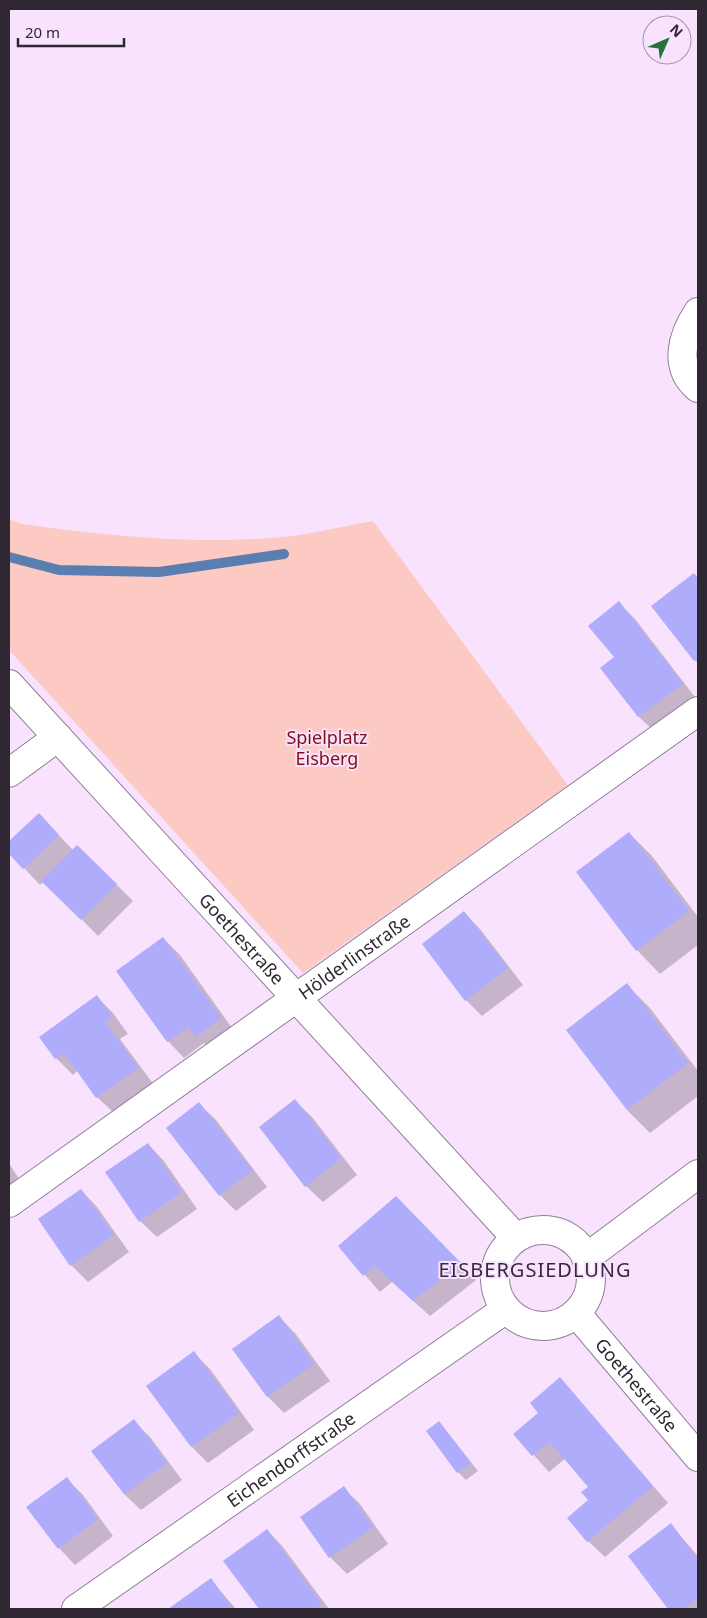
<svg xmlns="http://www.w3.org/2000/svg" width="707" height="1618" font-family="'Noto Sans',sans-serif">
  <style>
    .green { fill: #fdc9c3 }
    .shadow { fill: #0003 }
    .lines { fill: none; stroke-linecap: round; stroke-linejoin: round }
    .stream { stroke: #597eaf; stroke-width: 10 }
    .building { fill: #afacfb }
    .street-casing { stroke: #927e97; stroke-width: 30 }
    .secondary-casing { stroke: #927e97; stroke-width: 30 }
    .street { stroke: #fff; stroke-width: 28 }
    .secondary { stroke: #fff; stroke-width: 28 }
    .labels { text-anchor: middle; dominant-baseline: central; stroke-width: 4; stroke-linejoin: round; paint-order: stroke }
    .park-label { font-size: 18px; fill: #7e1116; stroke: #f8e2fe }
    .street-label { font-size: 18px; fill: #2f2731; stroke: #f8e2fe }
    .quarter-label { font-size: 20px; letter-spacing: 1px; fill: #39283d; stroke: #f8e2fe }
  </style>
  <rect width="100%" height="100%" fill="#f8e2fe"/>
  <path class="green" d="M9,519L22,524C108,536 195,545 283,537C313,534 343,526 373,521L568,785L303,973L9,650Z"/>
  <g class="shadow">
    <polygon points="694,575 698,579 698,664 695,660"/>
    <polygon points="619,603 635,619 698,701 656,733 639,717 602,668 616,657"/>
    <polygon points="39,815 73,850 95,863 133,901 98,936 44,881 40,885 9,852 9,843"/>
    <polygon points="629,833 652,856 698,917 698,945 660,974 637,950 578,872"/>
    <polygon points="464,913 480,929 523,985 482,1016 466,1000"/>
    <polygon points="163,938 180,955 237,1035 213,1052 204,1043 184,1058 168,1041"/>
    <polygon points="627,985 650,1008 698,1071 698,1096 650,1133 627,1110"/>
    <polygon points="97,997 113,1013 128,1034 120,1039 154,1085 114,1113 97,1097 78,1070 73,1075 56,1058 41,1037"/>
    <polygon points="295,1101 312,1117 357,1175 323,1202 306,1186"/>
    <polygon points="199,1104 216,1120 267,1187 236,1211 220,1195"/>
    <polygon points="148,1144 164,1161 197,1209 157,1237 140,1221"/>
    <polygon points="9,1163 19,1179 9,1186"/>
    <polygon points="81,1190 97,1207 129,1252 88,1282 71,1265 39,1219"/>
    <polygon points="412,1214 476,1280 430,1316 392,1282 380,1292 339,1246"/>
    <polygon points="279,1317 295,1333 330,1381 284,1413 268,1397 234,1350"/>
    <polygon points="194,1353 210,1369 254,1430 208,1463 192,1447 148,1386"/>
    <polygon points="560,1379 668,1503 605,1557 588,1541 590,1487 566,1458 549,1472 515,1434 540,1413"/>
    <polygon points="134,1421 150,1437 182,1480 141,1510 124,1494 92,1451"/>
    <polygon points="439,1422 478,1471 466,1480 458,1472"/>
    <polygon points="66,1478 83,1495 113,1536 75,1565 59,1548"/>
    <polygon points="343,1488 360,1504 388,1544 347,1574 330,1557 302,1518"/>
    <polygon points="671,1525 698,1556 698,1609 669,1609 630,1556"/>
    <polygon points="267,1530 283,1547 329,1609 261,1609 225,1561"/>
    <polygon points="211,1580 236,1609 171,1609"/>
  </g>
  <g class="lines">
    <polyline class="stream" points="9,557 59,570 159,572 284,554"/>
  </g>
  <g class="building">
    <polygon points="694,573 698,578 698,658 694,661 651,606"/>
    <polygon points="619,601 683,684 638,717 600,668 614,657 588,626"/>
    <polygon points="39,813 59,835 23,869 9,854 9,841"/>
    <polygon points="629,832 689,911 636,951 576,872"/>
    <polygon points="77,845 117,884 81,920 41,881"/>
    <polygon points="464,911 508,968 465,1001 422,944"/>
    <polygon points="163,937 221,1018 196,1037 188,1027 167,1042 116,971"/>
    <polygon points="627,983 688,1063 627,1110 566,1030"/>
    <polygon points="97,995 112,1017 105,1022 138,1068 96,1098 64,1053 55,1059 39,1037"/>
    <polygon points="295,1099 341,1158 305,1187 259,1127"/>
    <polygon points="199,1102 252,1170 219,1196 166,1128"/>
    <polygon points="148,1143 182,1192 139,1222 105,1172"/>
    <polygon points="81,1189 114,1235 70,1266 38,1219"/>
    <polygon points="396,1196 461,1263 413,1301 375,1266 363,1276 338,1246"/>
    <polygon points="279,1315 314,1364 267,1397 232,1349"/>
    <polygon points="194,1351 239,1413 191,1447 146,1386"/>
    <polygon points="560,1377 653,1486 587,1542 567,1518 588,1500 581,1492 588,1487 550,1442 532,1456 513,1434 538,1413 530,1403"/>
    <polygon points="134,1419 167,1463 124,1494 91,1451"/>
    <polygon points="439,1421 471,1463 457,1473 426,1431"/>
    <polygon points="67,1477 98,1519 58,1549 26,1507"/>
    <polygon points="344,1486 373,1527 329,1558 300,1517"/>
    <polygon points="671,1523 698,1560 698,1598 683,1609 668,1609 628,1556"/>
    <polygon points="267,1529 322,1604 315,1609 259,1609 223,1561"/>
    <polygon points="211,1578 233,1609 168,1609"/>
  </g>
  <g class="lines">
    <g class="street-casing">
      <g id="street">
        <path d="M698,312C682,336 673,367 698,388"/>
        <path id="s1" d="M9,684L516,1238"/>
        <polyline points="9,773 58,737"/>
        <path id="s2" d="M9,1203L698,711"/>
        <path id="s3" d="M576,1313L698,1457"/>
      </g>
    </g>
    <g class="secondary-casing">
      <g id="secondary">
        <circle cx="543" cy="1278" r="48"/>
        <polyline points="586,1258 698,1174"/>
        <path id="s4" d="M76,1609L506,1309"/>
      </g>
    </g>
    <use href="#street" class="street"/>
    <use href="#secondary" class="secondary"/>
  </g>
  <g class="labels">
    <g class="park-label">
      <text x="327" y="737">Spielplatz<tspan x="327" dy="21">Eisberg</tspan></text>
    </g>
    <g class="street-label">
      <text stroke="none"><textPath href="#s1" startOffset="345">Goethestraße</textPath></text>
      <text stroke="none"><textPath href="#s2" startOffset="424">Hölderlinstraße</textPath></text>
      <text stroke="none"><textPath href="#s3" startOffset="94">Goethestraße</textPath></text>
      <text stroke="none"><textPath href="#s4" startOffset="262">Eichendorffstraße</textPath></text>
    </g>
    <g class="quarter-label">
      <text x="535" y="1269">EISBERGSIEDLUNG</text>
    </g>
  </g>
  <rect width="707" height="1618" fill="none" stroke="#2f2731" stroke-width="20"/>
  <g transform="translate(667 40) rotate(45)"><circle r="24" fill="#f8e2fe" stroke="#a897ac"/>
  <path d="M0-4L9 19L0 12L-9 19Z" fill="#267342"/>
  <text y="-8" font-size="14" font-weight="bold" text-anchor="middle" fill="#2f2731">N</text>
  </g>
  <path d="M18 38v8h106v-8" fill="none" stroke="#2f2731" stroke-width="2.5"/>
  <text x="25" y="38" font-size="15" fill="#2f2731" stroke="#f8e2fe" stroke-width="4" paint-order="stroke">20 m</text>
</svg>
